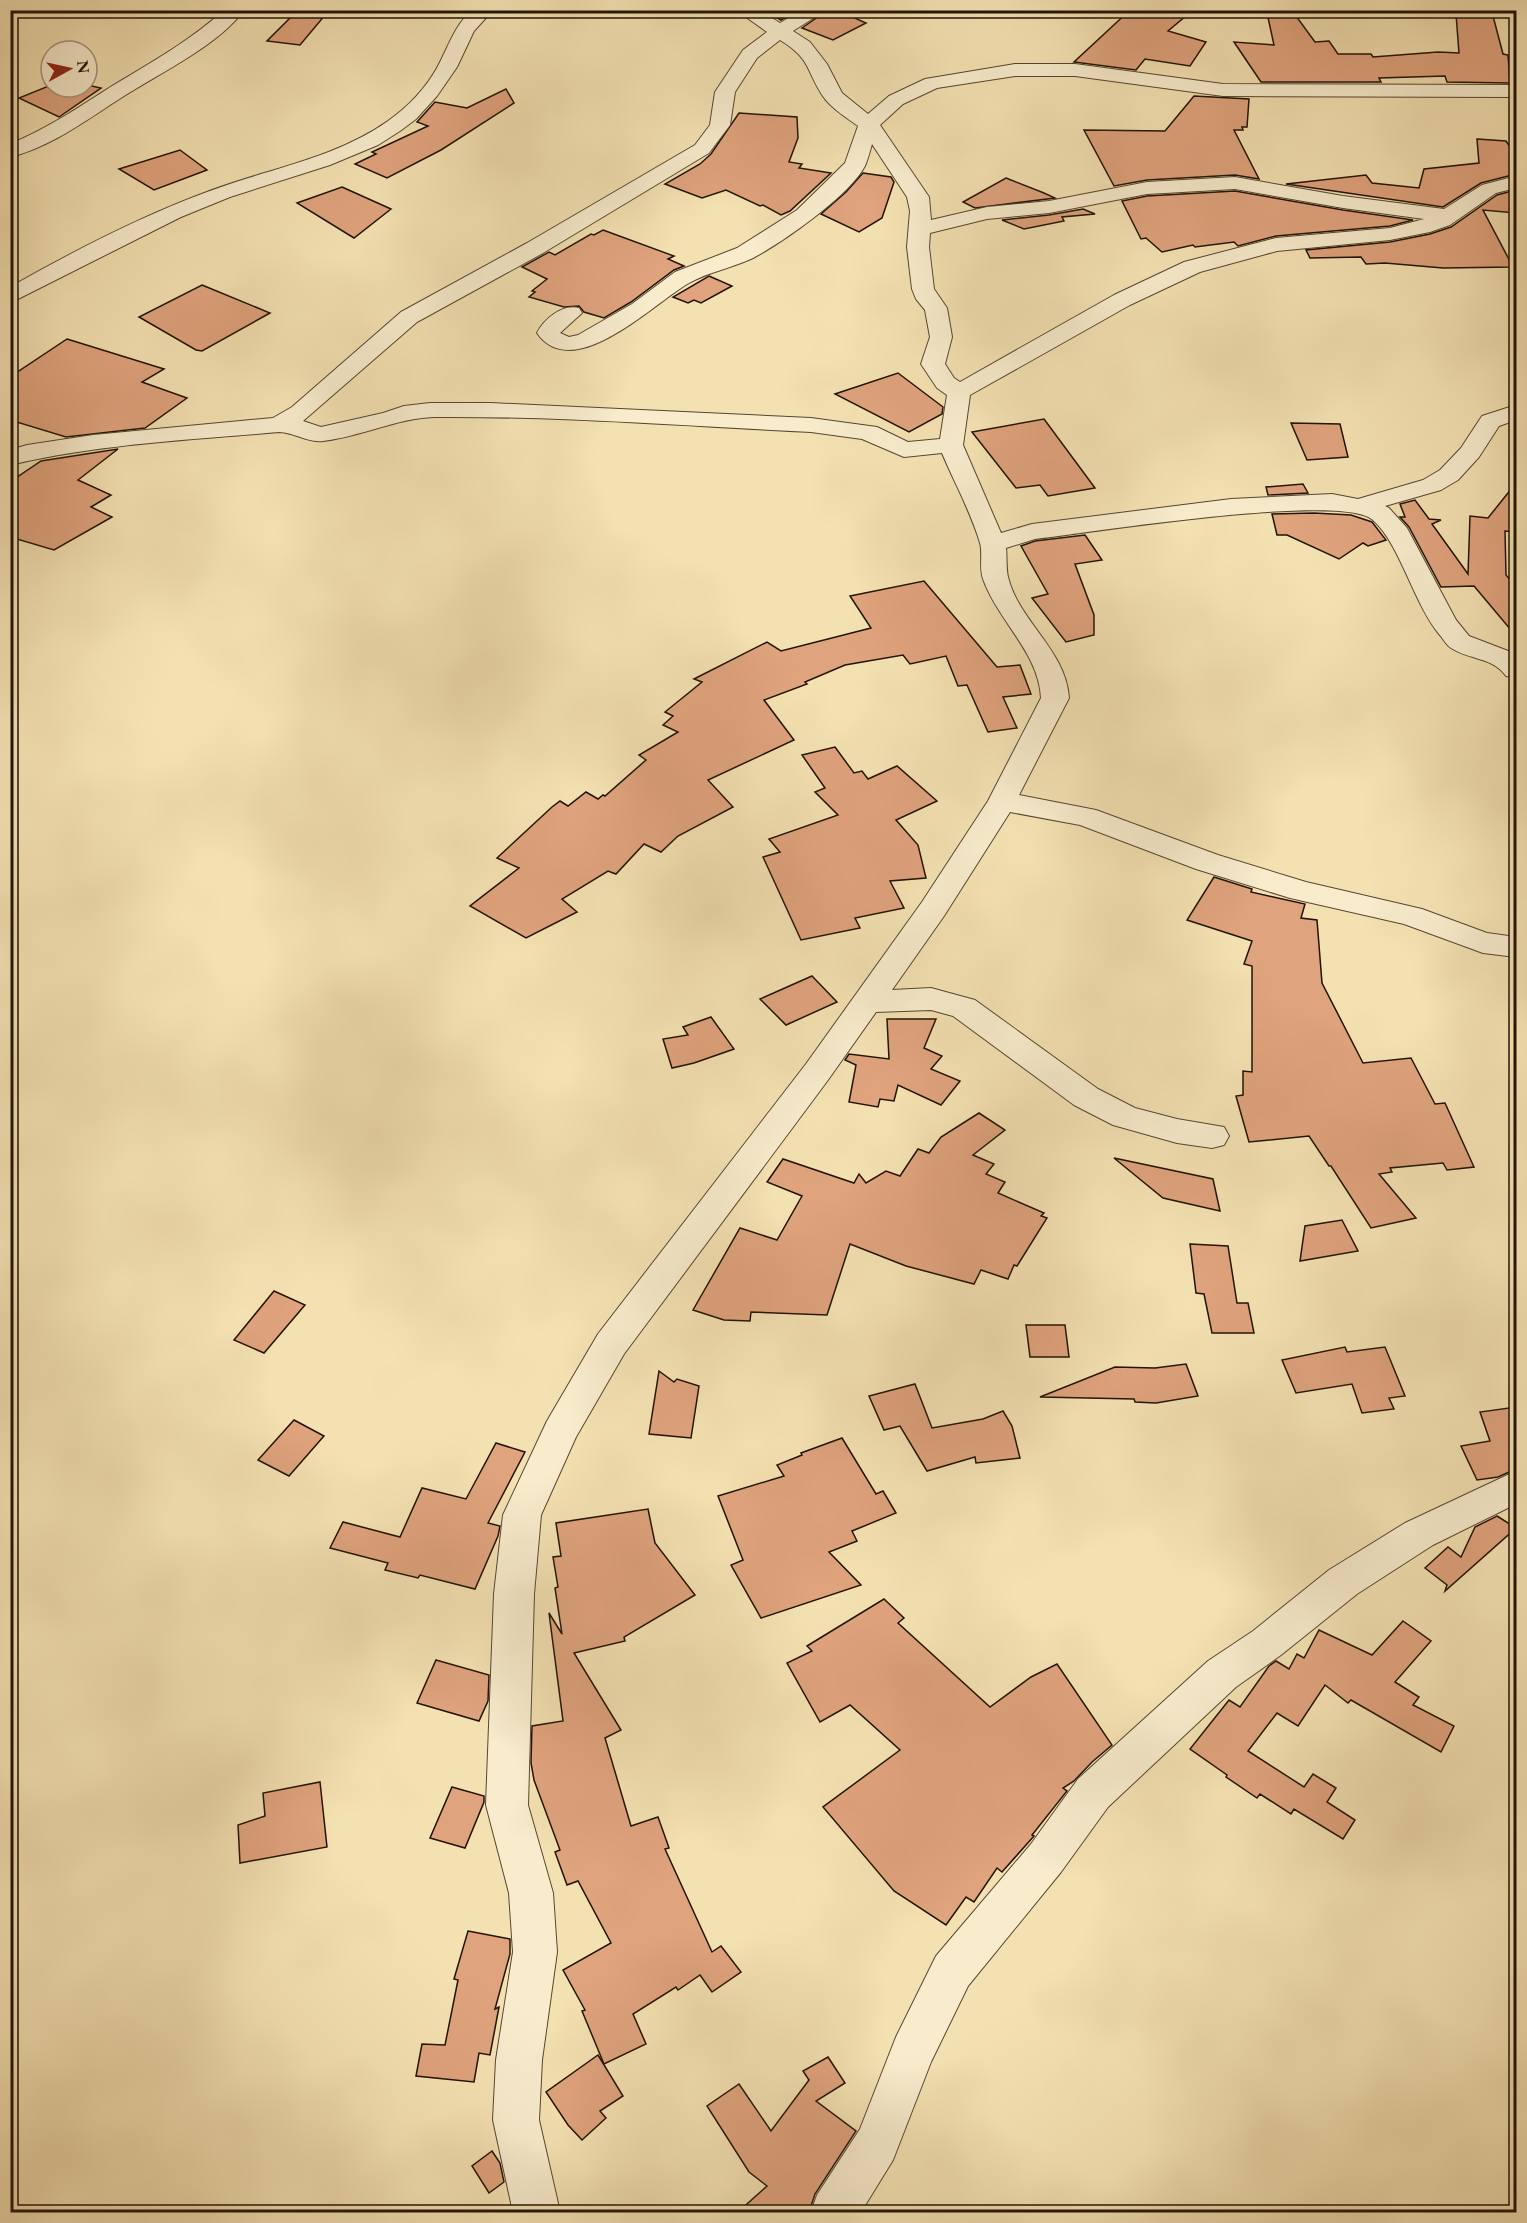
<svg xmlns="http://www.w3.org/2000/svg" width="1527" height="2223" font-family="'EB Garamond',serif">
  <style>
    .building { fill: #dfa37d; stroke: #211306; stroke-width: 1.5 }
    .lines { fill: none; stroke-linecap: round; stroke-linejoin: round }
    .minor-casing { stroke: #564631; stroke-width: 2 }
    .minor { fill: #f8eccd; fill-rule: evenodd }
  </style>
  <rect width="100%" height="100%" fill="#f4e1b2"/>
  <filter id="stains"><feTurbulence type="fractalNoise" baseFrequency=".00333" numOctaves="4"/><feColorMatrix values="0 0 0 0 .2 0 0 0 0 .09 0 0 0 0 .02 0 0 0 .5 -.17"/></filter>
  <radialGradient id="worn" r=".72"><stop offset=".6" stop-color="#630" stop-opacity="0"/><stop offset="1" stop-color="#630" stop-opacity=".3"/></radialGradient>
  <g class="building">
    <polygon points="764,10 797,10 781,20"/>
    <polygon points="828,10 837,10 866,23 833,40 802,28"/>
    <polygon points="1130,10 1193,10 1168,31 1206,42 1190,66 1145,59 1136,70 1074,62"/>
    <polygon points="295,13 326,14 300,45 267,41"/>
    <polygon points="1267,13 1296,16 1315,42 1329,41 1338,54 1371,54 1373,57 1438,52 1459,53 1456,14 1493,16 1503,54 1508,55 1510,83 1447,82 1445,76 1379,78 1381,82 1261,82 1234,42 1274,45"/>
    <polygon points="51,85 51,87 87,87 87,85 101,88 59,117 19,98"/>
    <polygon points="506,89 514,103 441,150 387,178 355,164 376,154 372,152 428,126 417,122 435,102 467,108"/>
    <polygon points="1194,96 1249,99 1247,127 1242,127 1243,130 1234,130 1259,179 1235,175 1147,180 1114,186 1084,130 1165,131"/>
    <polygon points="739,113 797,117 798,138 789,162 802,164 799,168 831,173 790,211 781,215 763,205 760,206 726,190 702,198 665,184 700,164 711,154"/>
    <polygon points="1477,139 1506,141 1516,156 1516,174 1481,183 1443,207 1286,184 1366,175 1372,183 1419,188 1424,169 1479,163"/>
    <polygon points="180,150 207,170 154,190 119,169"/>
    <polygon points="863,173 891,177 894,182 882,218 859,232 821,214 846,192"/>
    <polygon points="1006,178 1044,193 1055,198 975,208 963,202"/>
    <polygon points="342,187 391,209 354,238 297,203"/>
    <polygon points="1516,190 1516,213 1483,210 1513,267 1443,268 1385,263 1366,264 1361,257 1310,258 1306,250 1390,242 1430,234 1451,227 1497,195"/>
    <polygon points="1235,191 1343,210 1413,220 1390,226 1276,236 1238,246 1234,242 1195,247 1193,245 1162,252 1146,238 1141,239 1122,201 1147,196"/>
    <polygon points="1083,209 1095,214 1062,217 1064,221 1024,229 1002,220 1049,215"/>
    <polygon points="603,230 674,256 668,259 684,266 674,270 631,302 604,318 584,312 579,306 564,307 529,297 535,292 532,291 547,279 522,267 549,252 555,255 591,234 594,235"/>
    <polygon points="709,276 732,286 701,303 694,300 688,303 673,297"/>
    <polygon points="202,285 270,313 202,351 196,350 139,317"/>
    <polygon points="67,339 164,369 142,382 187,398 145,428 66,437 10,420 10,377"/>
    <polygon points="898,373 943,407 942,414 909,432 835,394"/>
    <polygon points="1044,419 1095,488 1048,496 1040,485 1016,488 972,432"/>
    <polygon points="1291,423 1340,424 1348,457 1307,460"/>
    <polygon points="118,449 78,480 111,495 91,507 112,517 54,550 10,537 10,482 41,461"/>
    <polygon points="1516,483 1516,532 1505,531 1506,575 1516,587 1516,636 1474,586 1441,587 1409,527 1400,517 1405,517 1400,504 1415,500 1429,519 1441,520 1432,524 1468,574 1470,516 1488,518"/>
    <polygon points="1303,484 1308,493 1268,495 1266,487"/>
    <polygon points="1314,513 1351,515 1372,522 1386,540 1368,546 1363,543 1339,559 1287,535 1277,535 1272,514"/>
    <polygon points="1085,535 1102,560 1075,564 1094,615 1094,635 1066,642 1032,598 1048,594 1021,546 1035,541"/>
    <polygon points="924,581 997,667 1020,665 1031,694 1003,697 1017,728 988,732 967,685 958,686 946,656 910,664 903,655 845,665 805,682 807,684 764,700 794,740 708,780 733,807 678,836 661,852 644,844 616,874 608,871 562,899 577,912 526,938 470,906 519,868 497,858 552,807 560,801 568,806 586,792 598,799 603,795 605,796 646,760 639,755 678,732 663,725 673,716 665,712 702,682 694,679 767,642 781,651 871,628 850,596"/>
    <polygon points="835,747 854,773 862,771 868,779 897,766 937,801 896,820 918,845 926,878 890,881 904,908 855,918 860,928 801,940 763,857 780,852 769,839 838,815 815,792 825,788 802,755"/>
    <polygon points="1214,877 1252,889 1251,892 1305,904 1301,918 1317,920 1322,983 1363,1063 1411,1058 1435,1104 1445,1103 1474,1167 1447,1170 1443,1163 1390,1168 1392,1172 1379,1174 1416,1218 1371,1228 1331,1166 1329,1166 1309,1136 1249,1142 1236,1096 1243,1095 1243,1071 1252,1072 1252,966 1244,964 1252,941 1187,920"/>
    <polygon points="812,976 837,1002 786,1025 760,999"/>
    <polygon points="711,1017 734,1049 694,1063 672,1068 663,1039 688,1035 683,1027"/>
    <polygon points="887,1019 936,1019 924,1048 942,1056 931,1069 960,1081 941,1105 898,1085 894,1101 880,1099 878,1107 849,1102 856,1065 845,1060 849,1054 889,1059"/>
    <polygon points="979,1113 1005,1130 973,1155 994,1164 986,1174 1005,1182 998,1193 1044,1213 1041,1216 1047,1218 1017,1266 1014,1265 1008,1279 981,1270 974,1284 906,1266 850,1244 827,1315 751,1312 750,1321 724,1320 693,1310 740,1228 777,1240 802,1196 767,1182 783,1159 854,1183 859,1174 866,1183 886,1171 900,1176 918,1149 929,1153 941,1137"/>
    <polygon points="1114,1158 1213,1179 1220,1211 1163,1198"/>
    <polygon points="1342,1220 1358,1251 1300,1261 1305,1226"/>
    <polygon points="1190,1244 1228,1246 1237,1303 1248,1303 1254,1333 1212,1333 1204,1294 1196,1293"/>
    <polygon points="274,1291 305,1305 264,1353 234,1340"/>
    <polygon points="1026,1325 1065,1325 1069,1357 1030,1357"/>
    <polygon points="1345,1347 1347,1352 1385,1347 1405,1396 1389,1398 1394,1409 1362,1413 1352,1384 1296,1393 1282,1360"/>
    <polygon points="1186,1364 1198,1396 1156,1403 1135,1402 1134,1399 1040,1397 1115,1367 1155,1368"/>
    <polygon points="659,1371 674,1382 677,1379 699,1386 691,1438 649,1434"/>
    <polygon points="915,1384 932,1428 983,1419 1003,1411 1012,1426 1020,1458 976,1463 975,1457 927,1471 900,1426 884,1430 869,1396"/>
    <polygon points="1516,1407 1516,1469 1498,1477 1477,1480 1461,1446 1490,1441 1480,1412"/>
    <polygon points="294,1420 324,1436 289,1476 258,1460"/>
    <polygon points="842,1438 876,1494 883,1491 896,1513 852,1531 857,1541 829,1552 861,1585 761,1618 731,1565 743,1560 718,1496 784,1476 777,1465 802,1455 801,1453"/>
    <polygon points="496,1443 525,1452 488,1523 500,1526 498,1536 475,1589 420,1575 418,1578 385,1570 388,1563 330,1548 343,1522 400,1537 422,1488 466,1499"/>
    <polygon points="648,1509 655,1543 695,1595 624,1637 625,1641 574,1653 621,1730 605,1738 631,1826 658,1817 669,1848 665,1849 712,1952 721,1946 741,1972 712,1992 700,1975 678,1990 676,1987 633,2014 646,2044 604,2064 582,2011 585,2010 563,1970 611,1943 578,1881 567,1885 555,1852 560,1850 534,1780 531,1763 532,1726 563,1721 549,1613 562,1634 555,1588 558,1587 553,1557 561,1556 556,1523"/>
    <polygon points="1497,1516 1516,1528 1445,1591 1447,1585 1425,1568 1448,1547 1461,1557 1475,1527"/>
    <polygon points="884,1599 904,1618 898,1623 990,1707 1031,1677 1057,1664 1112,1745 1092,1762 1074,1781 1063,1788 1067,1791 1032,1835 1034,1836 1002,1872 997,1868 974,1902 966,1897 946,1925 894,1891 823,1807 900,1750 850,1705 820,1722 787,1663 812,1651 807,1646"/>
    <polygon points="1403,1621 1431,1641 1395,1682 1419,1697 1413,1705 1454,1726 1441,1752 1351,1700 1348,1703 1325,1685 1298,1726 1277,1713 1248,1751 1304,1787 1313,1774 1336,1788 1327,1802 1355,1820 1343,1839 1294,1809 1291,1814 1260,1794 1257,1798 1226,1777 1227,1775 1190,1749 1229,1700 1240,1707 1269,1666 1276,1661 1289,1669 1297,1654 1304,1658 1319,1630 1372,1655"/>
    <polygon points="436,1660 489,1675 488,1701 479,1721 417,1703"/>
    <polygon points="320,1782 327,1847 240,1863 238,1825 265,1816 263,1793"/>
    <polygon points="452,1787 484,1796 484,1802 465,1848 430,1838"/>
    <polygon points="468,1931 510,1939 510,1954 495,2009 499,2007 490,2055 479,2053 474,2082 416,2076 422,2044 445,2045 458,1980 454,1979"/>
    <polygon points="598,2055 623,2096 600,2111 606,2118 582,2140 568,2125 546,2092"/>
    <polygon points="828,2057 845,2083 816,2101 856,2131 815,2194 809,2212 738,2212 767,2186 749,2172 707,2106 739,2084 771,2131 809,2080 803,2071"/>
    <polygon points="492,2151 500,2163 504,2182 489,2193 472,2166"/>
  </g>
  <g class="lines">
    <g class="minor-casing">
      <g id="minor">
        <path d="M224,10H244C219,45 160,73 124,96C89,118 52,147 10,157V144C47,129 79,107 112,86C150,63 190,41 224,10Z"/>
        <path d="M472,10H493L474,31L457,67L437,96L416,119L400,131L378,145L330,165L230,197L181,217L10,303V287C74,251 139,217 207,192C267,169 334,159 388,121C408,107 425,89 437,68C448,48 454,26 472,10Z"/>
        <path d="M736,10H759L780,23L802,10H826L793,31L810,42L827,64L842,93L868,114L889,96L925,79L1015,64H1075L1223,84L1516,85V97L1223,96L1075,76H1015L937,88L903,104L880,125L929,197L931,220L987,207L1049,201L1147,182L1235,177L1343,196L1444,209L1482,185L1516,176V188L1496,193L1450,225L1430,232L1390,240L1277,251L1200,272L1130,305L970,395L963,445L1001,533L1032,524L1231,499L1332,494L1358,499L1423,480L1440,470L1461,448L1482,416L1516,405V420L1499,426L1479,457L1458,480L1441,490L1385,506L1389,508L1407,528L1456,620L1469,636L1516,654V678L1506,676C1493,657 1469,660 1451,648C1446,645 1443,638 1439,634C1414,604 1400,544 1373,520C1341,492 1088,533 1035,539L1006,548C1007,557 1006,568 1008,577C1019,622 1066,650 1069,698L1019,795L1096,810L1218,855L1306,882L1422,909L1487,933L1516,937V957L1483,953L1404,924L1290,898L1196,869L1080,825L1010,812L944,916L892,990L931,988L975,1000L1098,1089L1135,1108L1177,1119L1224,1127L1229,1136L1224,1145L1212,1148L1177,1143L1113,1125L1074,1105L953,1016L931,1010L876,1012L828,1080L624,1354L576,1437L541,1515L534,1594L528,1805L553,1893L557,1952L542,2060L539,2120L560,2212H513L493,2120L496,2060L513,1952L509,1893L486,1805L494,1594L503,1515L547,1421L598,1334L806,1064L922,902L988,801L1041,698C1039,653 998,621 983,579C979,568 983,554 980,543C971,512 954,482 942,453L904,457L862,439L811,432C686,426 559,416 434,417C398,418 359,437 323,441C307,443 294,432 279,432C189,440 98,444 10,465V450L27,445L93,435L273,418L292,407L401,312L527,243L695,145L710,125L715,92L743,50L767,32ZM780,40C813,60 806,73 825,99C834,110 847,118 858,126L845,163L797,210L737,248L675,272L632,304L578,335L569,337L560,333L582,313L579,308C562,304 544,319 537,333C573,385 654,303 689,283C708,272 732,268 753,258C783,242 849,196 865,166C868,159 870,151 872,144L907,197L910,211L907,247L912,289L916,299L925,310L930,337L921,364L937,388L947,395L940,439L908,442L877,427L811,418L491,403H430L404,406L383,413L321,427L303,421L417,322L543,253L709,153L730,125L735,92L757,58ZM1235,189L1343,208L1424,219L1390,228L1276,238L1184,262L1114,295L960,382L954,378L945,364L952,337L947,308L934,289L929,247L930,233L987,219L1049,213L1147,194Z"/>
        <polygon points="1516,1471 1516,1504 1433,1545 1357,1594 1281,1655 1236,1687 1108,1807 1061,1872 968,1986 931,2062 893,2160 861,2212 811,2212 817,2195 860,2129 896,2037 936,1956 1031,1844 1078,1779 1208,1661 1253,1631 1329,1570 1405,1523"/>
      </g>
    </g>
    <use href="#minor" class="minor"/>
  </g>
  <rect width="1527" height="2223" fill="none" stroke="#f4e1b2" stroke-width="36"/>
  <rect x="12" y="12" width="1503" height="2199" fill="none" stroke="#211306" stroke-width="3"/>
  <rect x="18" y="18" width="1491" height="2187" fill="none" stroke="#211306" stroke-width="1.5"/>
  <g transform="translate(69 69) rotate(82)"><circle r="28" fill="#f8eccd" stroke="#a2957d" stroke-width="1.5"/>
  <path d="M0-4.5L10 22L0 15L-10 22Z" fill="#8f2418"/>
  <text y="-9" font-size="16" font-weight="bold" text-anchor="middle" fill="#211306">N</text>
  </g>
  <rect width="100%" height="100%" filter="url(#stains)"/>
  <rect width="100%" height="100%" fill="url(#worn)"/>
</svg>
